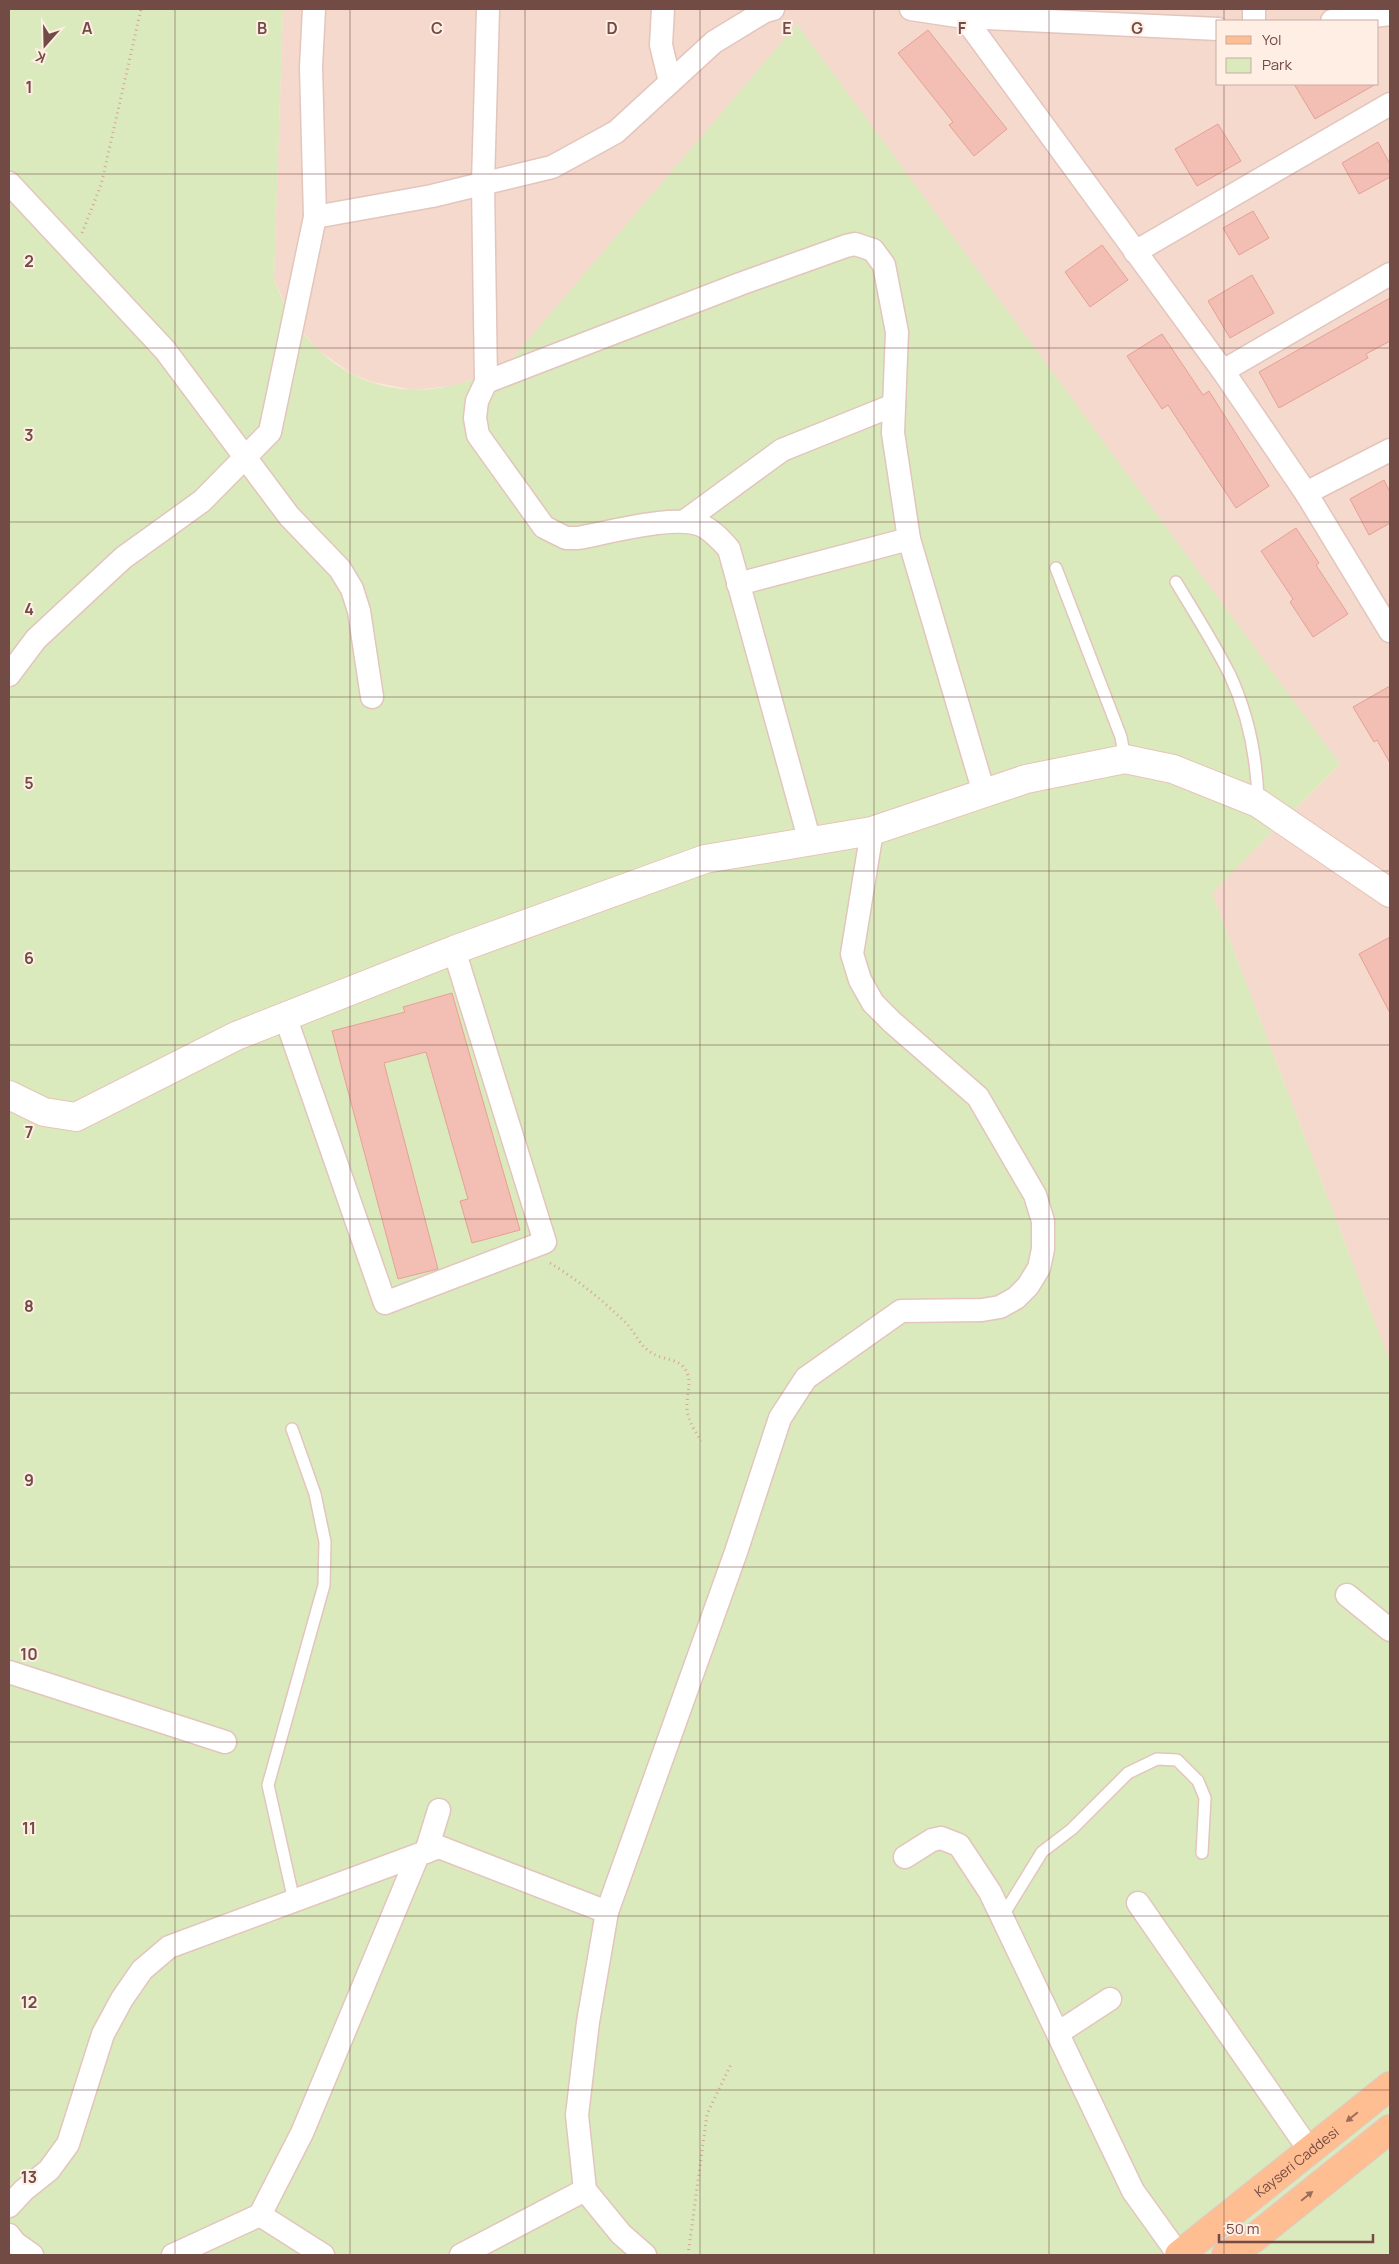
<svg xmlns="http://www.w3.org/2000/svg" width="1399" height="2264" font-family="Manrope,sans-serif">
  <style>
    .residential { fill: #f5d9cc; fill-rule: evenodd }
    .green { fill: #daeabc }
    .building { fill: #f3beb4; stroke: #e7a094 }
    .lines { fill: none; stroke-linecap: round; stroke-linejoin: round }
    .lane-casing { stroke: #e3c5bd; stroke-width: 14 }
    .street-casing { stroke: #e3c5bd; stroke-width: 25 }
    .secondary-casing { stroke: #e8c4b9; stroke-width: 30 }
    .primary-casing { stroke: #d8cdcb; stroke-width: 30 }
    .path { stroke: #d7a298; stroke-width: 3; stroke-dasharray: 1 4; stroke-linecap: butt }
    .lane { stroke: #fff; stroke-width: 11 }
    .street { stroke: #fff; stroke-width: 22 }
    .secondary { stroke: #fff; stroke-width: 28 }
    .primary { stroke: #ffbd92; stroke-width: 28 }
    .oneway { fill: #9d6d5c }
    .grid { fill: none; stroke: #734b45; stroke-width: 1; stroke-opacity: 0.55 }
    .labels { text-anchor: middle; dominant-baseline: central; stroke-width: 4; stroke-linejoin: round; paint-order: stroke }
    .street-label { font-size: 14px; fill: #734b45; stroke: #ffeee4 }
    .grid-label { font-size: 16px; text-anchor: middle; font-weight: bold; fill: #734b45; stroke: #ffeee4; stroke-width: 4; stroke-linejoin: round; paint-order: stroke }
  </style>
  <rect width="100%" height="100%" fill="#fde9dd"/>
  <path class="residential" d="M283,9H1390V1361L1212,893L1340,764L797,25L511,360L493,372L454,386L413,390L372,382L352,374L318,350L291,318L274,279ZM1218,21H1378V84H1218Z"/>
  <path class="green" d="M9,9H283L274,279C312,385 416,421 511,360L797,24L1340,764L1212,893L1390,1361V2255H9Z"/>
  <g class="building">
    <polygon points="928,30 1007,129 974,156 949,125 953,122 898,53"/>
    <polygon points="1294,84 1376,84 1315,119"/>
    <polygon points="1218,124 1241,161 1197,186 1175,149"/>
    <polygon points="1378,142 1390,164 1390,177 1359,194 1342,163"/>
    <polygon points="1253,211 1269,238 1239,255 1223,228"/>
    <polygon points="1102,245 1128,280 1090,307 1065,272"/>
    <polygon points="1252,275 1274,313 1230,338 1208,301"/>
    <polygon points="1390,298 1390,341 1366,354 1368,358 1279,408 1259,372"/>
    <polygon points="1162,334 1203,395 1209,391 1269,486 1236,508 1168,405 1162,409 1127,356"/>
    <polygon points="1384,480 1390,492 1390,523 1369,535 1350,499"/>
    <polygon points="1296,528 1319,563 1316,565 1348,614 1313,637 1290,602 1293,599 1261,551"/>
    <polygon points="1390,686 1390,763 1377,740 1374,742 1353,707"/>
    <polygon points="1390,937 1390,1013 1359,954"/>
    <polygon points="452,993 520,1230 472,1243 460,1201 468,1199 426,1052 384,1063 438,1269 398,1279 332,1031 405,1012 403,1007"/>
  </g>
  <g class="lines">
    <g class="lane-casing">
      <g id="lane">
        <polyline points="1056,568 1121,737 1125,759"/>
        <path d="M1176,582C1194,612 1214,643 1230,675C1248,714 1257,759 1258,802"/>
        <polyline points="292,1429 315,1494 325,1542 324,1585 268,1785 294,1901"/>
        <polyline points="1002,1917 1042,1852 1072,1829 1128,1773 1157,1759 1177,1760 1198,1781 1205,1798 1202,1853"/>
      </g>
    </g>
    <g class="street-casing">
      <g id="street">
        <path d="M488,9L483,183L486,382L477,401L475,418L478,435L544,527L566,538H578C607,533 678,513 703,526C714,532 721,540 729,549L810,842"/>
        <polyline points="663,9 661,45 670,82"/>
        <polyline points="911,9 964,17 1218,29"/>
        <polyline points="965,9 964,17 1223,371 1306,493 1390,631"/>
        <polyline points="1254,9 1254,21"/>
        <polyline points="1332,21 1390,14"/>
        <polyline points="9,183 165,350 289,516 340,569 352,589 359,611 372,697"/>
        <polyline points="315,217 432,196 552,167 616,132 714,42 765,11 773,9"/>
        <polyline points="1135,252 1390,104"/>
        <polyline points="1223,371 1390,274"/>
        <polyline points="486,382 740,284 846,246 855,244 873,250 884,265 897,332 893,433 909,539 984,793"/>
        <polyline points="1306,493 1390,450"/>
        <polyline points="685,521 782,450 894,405"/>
        <polyline points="738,584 909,539"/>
        <polyline points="9,675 36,639 123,558 202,501 270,432 315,217 311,67 314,9"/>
        <polyline points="285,1016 385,1303 545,1242 454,950"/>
        <polyline points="1347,1595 1390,1630"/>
        <polyline points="9,1672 225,1742"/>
        <polyline points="426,1852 439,1810"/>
        <polyline points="905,1857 932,1840 941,1838 959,1845 990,1892 1133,2191 1179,2255"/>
        <polyline points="1138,1903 1310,2151"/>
        <polyline points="1058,2033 1110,1999"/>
        <polyline points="9,2206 24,2190 49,2170 68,2144 103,2034 122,1999 142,1970 169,1947 439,1847 607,1912"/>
        <polyline points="260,2215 323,2255"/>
        <polyline points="9,2235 15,2243 32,2255"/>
        <polyline points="173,2255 260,2215 302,2133 418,1855"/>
        <polyline points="461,2255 585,2190"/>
        <polyline points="645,2255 621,2234 585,2190 577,2115 588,2022 607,1912 736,1552 780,1418 806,1378 901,1311 982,1310 1000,1307 1016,1298 1028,1286 1039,1268 1043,1249 1043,1221 1035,1195 978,1097 892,1022 873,1003 860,980 852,954 872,831"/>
      </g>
    </g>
    <g class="secondary-casing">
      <polyline id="secondary" points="9,1095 44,1112 76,1117 236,1036 454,950 705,859 872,831 1026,779 1125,759 1173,769 1258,803 1390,893"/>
    </g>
    <g class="primary-casing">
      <g id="primary">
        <path id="s1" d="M1179,2255L1390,2086"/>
        <polyline points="1226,2255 1253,2239 1390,2129"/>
      </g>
    </g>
    <g class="path">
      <polyline points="82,233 101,185 141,9"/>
      <path d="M550,1263C578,1280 601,1299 625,1322C635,1331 639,1346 652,1353C662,1360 678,1358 685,1369C693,1381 686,1396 687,1409C688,1421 695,1431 701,1441"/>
      <polyline points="688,2255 707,2114 732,2062"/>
    </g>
    <use href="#lane" class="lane"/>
    <use href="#street" class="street"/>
    <use href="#secondary" class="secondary"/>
    <use href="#primary" class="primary"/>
  </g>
  <defs><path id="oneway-solid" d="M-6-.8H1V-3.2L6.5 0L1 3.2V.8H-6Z" transform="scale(1.25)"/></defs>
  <g class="oneway">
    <use href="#oneway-solid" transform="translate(1352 2117) rotate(141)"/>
    <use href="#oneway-solid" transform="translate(1307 2196) rotate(-39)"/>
  </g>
  <path class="grid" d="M175,9V2255M350,9V2255M525,9V2255M700,9V2255M874,9V2255M1049,9V2255M1224,9V21M1224,84V2255M9,174H1390M9,348H1390M9,522H1390M9,697H1390M9,871H1390M9,1045H1390M9,1219H1390M9,1393H1390M9,1567H1390M9,1742H1390M9,1916H1390M9,2090H1390"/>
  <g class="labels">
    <g class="street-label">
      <text stroke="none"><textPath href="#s1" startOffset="150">Kayseri Caddesi</textPath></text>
    </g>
  </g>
  <g class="grid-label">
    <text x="87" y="34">A</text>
    <text x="262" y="34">B</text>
    <text x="437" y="34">C</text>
    <text x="612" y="34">D</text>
    <text x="787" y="34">E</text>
    <text x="962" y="34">F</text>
    <text x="1137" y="34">G</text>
    <text x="29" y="93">1</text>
    <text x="29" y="267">2</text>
    <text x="29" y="441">3</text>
    <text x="29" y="615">4</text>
    <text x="29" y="789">5</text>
    <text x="29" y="964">6</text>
    <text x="29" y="1138">7</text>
    <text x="29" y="1312">8</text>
    <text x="29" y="1486">9</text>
    <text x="29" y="1660">10</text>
    <text x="29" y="1834">11</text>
    <text x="29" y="2008">12</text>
    <text x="29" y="2183">13</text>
  </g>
  <rect width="1399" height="2264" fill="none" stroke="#734b45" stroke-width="20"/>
  <rect x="1216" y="20" width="162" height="65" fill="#ffeee4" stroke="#c7ada4"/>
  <rect x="1226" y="36" width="25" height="8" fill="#ffbd92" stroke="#c7ada4"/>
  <text x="1262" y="45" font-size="15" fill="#734b45">Yol</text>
  <rect x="1226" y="58" width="25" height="15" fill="#daeabc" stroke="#c7ada4"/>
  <text x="1262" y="70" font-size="15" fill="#734b45">Park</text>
  <g transform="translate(45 45) rotate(200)" stroke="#ffeee4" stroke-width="4" paint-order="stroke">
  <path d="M0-4L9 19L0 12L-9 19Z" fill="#734b45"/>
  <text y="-8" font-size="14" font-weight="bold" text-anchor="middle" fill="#734b45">K</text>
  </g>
  <path d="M1219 2234v8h154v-8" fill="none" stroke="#734b45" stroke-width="2.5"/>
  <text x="1226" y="2234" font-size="15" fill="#734b45" stroke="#ffeee4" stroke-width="4" paint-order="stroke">50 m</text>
</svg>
